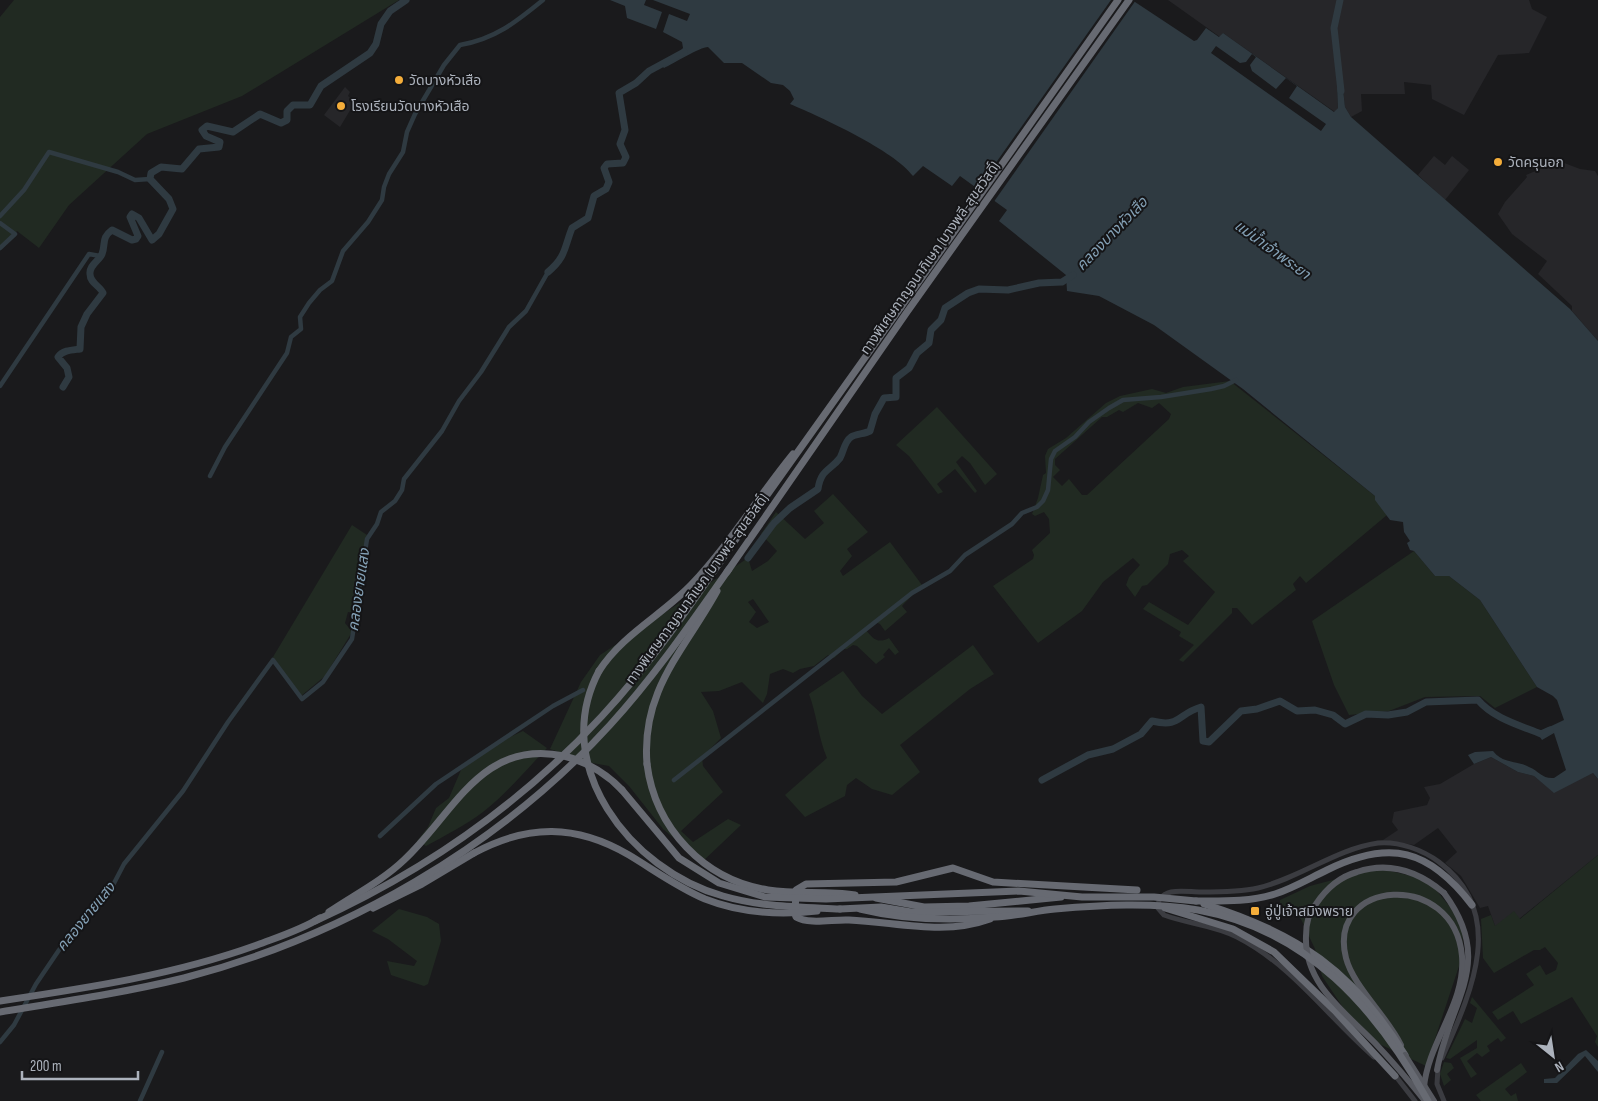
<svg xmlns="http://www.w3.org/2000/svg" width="1598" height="1101" font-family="'Sofia Sans Condensed','Noto Sans Thai',sans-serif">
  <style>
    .built { fill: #262629 }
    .green { fill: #212a22; fill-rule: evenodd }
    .water { fill: #2f3a41 }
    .pier { fill: #1a1a1c }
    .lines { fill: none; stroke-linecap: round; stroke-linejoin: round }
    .canal { stroke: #2f3a41; stroke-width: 4.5 }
    .river { stroke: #2f3a41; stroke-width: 7 }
    .tertiary { stroke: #3b3c41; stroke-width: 5 }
    .primary { stroke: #575960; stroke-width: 6 }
    .motorway { stroke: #676a72; stroke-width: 7 }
    .primary-bridge { stroke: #575960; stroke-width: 6 }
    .motorway-bridge { stroke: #676a72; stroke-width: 7 }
    .poi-dot { fill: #f4ad3a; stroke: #151517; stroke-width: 2 }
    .labels { text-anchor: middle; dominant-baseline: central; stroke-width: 4; stroke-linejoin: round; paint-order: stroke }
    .poi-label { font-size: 14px; fill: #acb2bc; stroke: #151517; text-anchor: start }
    .street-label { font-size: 14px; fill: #acb2bc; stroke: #151517 }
    .water-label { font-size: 15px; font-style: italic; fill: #84a1b6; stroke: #151517 }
  </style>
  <rect width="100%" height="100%" fill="#1a1a1c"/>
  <g class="built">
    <polygon points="1168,0 1529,0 1532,9 1547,17 1529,53 1498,55 1464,115 1432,99 1431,85 1404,82 1405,94 1361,94 1362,111 1351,117 1345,107 1342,81 1337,87 1338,108 1335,112 1223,33 1220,37"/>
    <polygon points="345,87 350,92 348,96 355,102 340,127 324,115"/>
    <polygon points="1434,156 1445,165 1452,156 1469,170 1445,200 1418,175"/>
    <polygon points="1559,161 1580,169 1595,171 1598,176 1598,341 1572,311 1572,306 1538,274 1547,261 1512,234 1498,214 1505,202 1527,177 1526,175"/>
    <polygon points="1491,757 1518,772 1534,776 1554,792 1593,773 1598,779 1598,855 1519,919 1495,926 1488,906 1480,908 1461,876 1445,863 1457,852 1438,828 1414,845 1383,840 1398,830 1392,822 1394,812 1427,805 1430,798 1424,787 1440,784 1474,764"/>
  </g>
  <g class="green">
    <polygon points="14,0 399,0 242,96 147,134 69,205 39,248 17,231 0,248 0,17"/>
    <path d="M1230,381L1375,496L1387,515L1306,583L1300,576L1293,584L1296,590L1252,625L1237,608H1232V613L1183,662L1179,660L1194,645L1179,636L1181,632L1143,609L1149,602L1188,625L1215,592L1183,561L1189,556L1182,550L1170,554L1168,564L1147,585L1142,586L1135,597L1126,585L1129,577L1140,565L1133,558L1103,582L1082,611L1038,643L993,586L1033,559L1034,555L1032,550L1050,533L1049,519L1044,512L1035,516L1032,514L1038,498L1043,475L1046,473L1045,456L1048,449L1066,438L1106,403L1120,396L1152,389L1166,393L1183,387ZM1138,403L1152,408L1159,403L1171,414L1169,419L1087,495H1082L1069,479L1062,486L1053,477L1060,470L1055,465V459L1102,417H1107L1119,410L1123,412Z"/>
    <polygon points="937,407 997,474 985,485 970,463 962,456 956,462 977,491 975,493 955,469 937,484 943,492 938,494 909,456 896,445"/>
    <path d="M833,494L868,532L847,549L852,556L840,571L843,576L890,542L922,585L902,606L907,612L885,631L880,624L875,622L866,630C873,639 878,644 889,638L899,652L895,655L889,648L883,655L885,657L876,664L857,646L853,645L847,649H844L834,658L828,655L814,666L800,669L793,673L783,669L770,674L767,694L763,703L742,682L719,691L701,692L713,711L721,738L702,757L703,766L723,792L681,831L693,842L728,819L741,825L702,862L663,829L629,786L609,766L587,762L550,749L581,682L600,655L748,558L752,571L768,561L777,551L761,534L776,512L805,539L824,523L814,511ZM753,599L769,622L757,628L749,622L756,612L748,602Z"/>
    <polygon points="352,525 367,535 355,613 348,612 345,623 352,632 325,676 301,696 273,657"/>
    <polygon points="1414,551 1435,576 1449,576 1480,600 1537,687 1495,708 1480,696 1425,697 1389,711 1349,715 1334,685 1312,621"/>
    <path d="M973,645L994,674L970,689L900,745L920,772L892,795L872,789L856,778L847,785L845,796L805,817L785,795L827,758C818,737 817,715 809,694L843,671L862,696L882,714Z"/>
    <path d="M523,731L547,748C527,769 507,793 483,812C466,825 446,835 426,846L417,841L428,827L436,808L449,798L461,770L497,743Z"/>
    <polygon points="1598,855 1598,1047 1595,1042 1597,1036 1572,997 1521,1024 1513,1011 1498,1020 1492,1012 1534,985 1526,974 1540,965 1546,975 1556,970 1558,963 1545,947 1540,950 1534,950 1494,973 1483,958 1481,919 1491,915 1495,926 1514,911 1520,919"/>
    <polygon points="1378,868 1428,880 1463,923 1462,957 1426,1066 1373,1041 1344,1009 1322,976 1315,949 1301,919 1280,903 1280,900 1310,886"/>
    <polygon points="399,909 427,917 439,924 441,941 428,984 424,986 391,975 387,961 414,966 417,961 388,939 372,931"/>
    <polygon points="1472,997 1506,1038 1501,1042 1498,1038 1487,1046 1490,1051 1482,1057 1477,1053 1467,1061 1477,1074 1471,1078 1460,1058 1477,1048 1477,1040 1450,1059 1446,1058 1465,1019 1472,1023 1477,1008 1470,1003"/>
    <polygon points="1444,1062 1451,1063 1454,1068 1447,1074 1451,1080 1444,1086 1440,1074"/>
    <polygon points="1521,1063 1527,1072 1505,1089 1511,1096 1516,1093 1518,1101 1481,1101 1476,1095"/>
  </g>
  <g class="water">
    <polygon points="610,0 646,0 644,5 662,12 656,29 627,18 625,6"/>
    <path d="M653,0H1132L1194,41L1197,40L1206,28L1219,37L1223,33L1334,112L1338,108L1337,87L1342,80L1345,107L1351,117L1570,309L1598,341V779L1593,773L1554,793L1534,776L1518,772L1491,757L1474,764L1468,755L1475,752L1493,751C1503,764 1516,760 1529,767C1539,771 1542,779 1554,778L1566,770L1554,733L1542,740L1540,737L1547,728L1564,720L1557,700L1553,696L1537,687L1480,600L1449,576H1435L1414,551L1410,550L1407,543L1410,541L1404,532L1403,522L1390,520L1375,500V496L1243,389L1154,325L1099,296L1067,291L1066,275L999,221L1007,210L960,176L952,186L923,166L913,176C895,151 821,117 790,104L794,99L790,91L783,85L771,83L742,63H724L708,47C700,47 673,64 664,68L660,64L676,56L683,48L682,42L663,32L669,14L687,21L690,14Z"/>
    <polygon points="1586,1050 1598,1061 1598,1072 1585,1056 1557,1083 1544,1083 1544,1079 1555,1078 1578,1054"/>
  </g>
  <g class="pier">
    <polygon points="1111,0 1136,0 993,203 976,191"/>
    <polygon points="1216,46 1240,63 1246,62 1252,54 1256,57 1250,65 1252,71 1276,89 1286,78 1297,86 1289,98 1326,124 1321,131 1211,53"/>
  </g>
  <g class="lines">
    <g class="canal">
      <polyline points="0,216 24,190 49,152 118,172 135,180 150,179"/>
      <polyline points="0,223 15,234 0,248"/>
      <polyline points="0,386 89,254 100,256"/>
      <path d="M210,476L225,447L287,353L291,337L301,329L300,317L309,303L320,290L332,281L343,251L368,222L382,200L384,187L389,174L403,152L407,132L415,114L444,65L460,45C495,39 516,22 543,0"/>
      <polyline points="674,780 912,593 950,571 965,555 1012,524 1022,513 1037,507 1043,501 1048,490 1051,459 1055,451 1075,437 1089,422 1109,408 1123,400 1161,397 1211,389 1224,386 1236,380"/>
      <polyline points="380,836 436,784 553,706 583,690"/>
      <polyline points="0,1042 14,1025 36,984 59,950 94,904 112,887 124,864 183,791 228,722 273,660 302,699 323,682 352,639 367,539 377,524 381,512 395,501 402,490 404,479 442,431 459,401 481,372 509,327 526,311 548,272"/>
      <polyline points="140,1101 162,1052"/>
    </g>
    <g class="river">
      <polyline points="1340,0 1334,28 1341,91"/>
      <path d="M548,272C566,257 564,248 572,228L588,218L594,196L606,189L609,182L604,168L607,164L623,163L626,157L620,144L625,130L619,93L636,83L649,71L684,52"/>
      <path d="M63,387L69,377L67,368L58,357C63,350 72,350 80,349L81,327L87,314L103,293C100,286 90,283 90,274C89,265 99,261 102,254C106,243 101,238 112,230L132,240L136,239L138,236L130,217L132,214L139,218L152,240L159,234L173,209L169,199L150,179L151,173L161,167L182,169L199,149L219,147L220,142L206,136L202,130L207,126L233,132L260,114L281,123L287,120V111L293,105H310L321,86L370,53L376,44L381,24L390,11L406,0"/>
      <path d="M748,558L774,523L790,508L818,489C821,469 830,471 840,458C844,451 844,442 851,437C856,434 864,434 870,431L875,414L884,398L896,397V378L909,368L917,353L929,343L931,330L941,320L945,308L968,293L979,289L1008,290L1039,283L1062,282L1073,275"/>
      <path d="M1042,780L1088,755L1113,749L1141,734L1152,721C1181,728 1177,714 1201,707L1203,741L1209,742L1241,711L1257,709L1280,701L1297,711L1315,710L1333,715L1345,724L1366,714L1388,715L1407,712L1426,702L1478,700C1493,718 1519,725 1541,734L1550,730"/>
    </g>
    <g class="tertiary">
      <path d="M1374,1057C1328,1017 1292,965 1237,937C1214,925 1188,924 1164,915L1158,908L1159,900C1162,896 1166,893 1171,892C1180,890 1192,892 1201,892C1220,892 1240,892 1258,888C1300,878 1336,849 1378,843C1399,841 1423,850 1439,862C1509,914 1470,995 1442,1058"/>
      <polyline points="1438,1068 1437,1084 1444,1101"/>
      <polyline points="1394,1074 1415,1101"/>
    </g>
    <g class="primary">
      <path d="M1401,1045C1387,1016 1353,986 1346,958C1326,879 1454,869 1462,956C1466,1003 1428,1042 1424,1087"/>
      <path d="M1437,1070C1450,999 1496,963 1444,893"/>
    </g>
    <g class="motorway">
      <polyline points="901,307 1118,0"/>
      <polyline points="727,572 907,312 1129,0"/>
      <path d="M599,671C622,635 662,615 691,585C729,545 758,497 793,454"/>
      <path d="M647,764C641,690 684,651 717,591"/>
      <polyline points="876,898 924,907 969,906 1061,897"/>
      <path d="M1196,901C1222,901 1250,902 1275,894C1293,888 1310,878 1327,870C1390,839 1429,849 1472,905"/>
      <path d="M1204,904C1298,933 1353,971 1405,1055"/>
      <polyline points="373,908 422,884 474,853"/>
      <polyline points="1165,908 1233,929 1274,952 1335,1011 1395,1076"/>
      <polyline points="840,909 881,907 911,912 1028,911"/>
      <path d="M329,912C354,895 382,881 404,860C453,815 481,738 564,756C587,762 606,773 622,790"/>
      <path d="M990,919C943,936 897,922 849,920C833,919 810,925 796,917L795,914L796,890L806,884L896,882L953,868L993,882L1137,890"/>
      <path d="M0,1001C87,988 174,975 257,945C278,937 301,930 320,918"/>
    </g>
    <g class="primary-bridge">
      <polyline points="1405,1055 1434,1101"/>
      <path d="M1425,1101C1409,1081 1393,1062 1375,1043C1345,1012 1304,984 1306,936C1306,925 1309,912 1316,904C1326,889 1339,877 1357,872C1390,861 1418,871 1444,893"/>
    </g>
    <g class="motorway-bridge">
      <path d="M599,671C549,765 630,870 723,896C761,907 801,907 840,909"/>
      <path d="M647,764C655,828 704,880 768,890C797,895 826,890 855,895"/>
      <polyline points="622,790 679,858 719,883 765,897 826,899 1019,891 1082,897 1154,897 1196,901"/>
      <path d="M474,853C528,824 576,824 629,855C654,870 677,887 705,899C740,913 780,915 817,911"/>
      <path d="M860,909C905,920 950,921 995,917C1015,916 1035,911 1055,909C1101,905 1152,902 1198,910C1308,930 1376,1008 1428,1101"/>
      <path d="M315,921C423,872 521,804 602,716C656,658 700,591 745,526C797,453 849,380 901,307"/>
      <path d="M0,1012C61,1002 123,993 184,978C343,937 499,847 610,725C654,677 691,623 729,569"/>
    </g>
  </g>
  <g class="poi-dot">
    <circle cx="399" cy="80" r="5"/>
    <circle cx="341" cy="106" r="5"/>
    <circle cx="1498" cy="162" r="5"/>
    <rect x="1250" y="906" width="10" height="10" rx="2.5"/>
  </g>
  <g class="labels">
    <g class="poi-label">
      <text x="409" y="80">วัดบางหัวเสือ</text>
      <text x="351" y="106">โรงเรียนวัดบางหัวเสือ</text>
      <text x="1508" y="162">วัดครุนอก</text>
      <text x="1265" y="911">อู่ปู่เจ้าสมิงพราย</text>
    </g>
    <g class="street-label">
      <text transform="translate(930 258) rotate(-55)">ทางพิเศษกาญจนาภิเษก (บางพลี-สุขสวัสดิ์)</text>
      <text transform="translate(697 589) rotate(-54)">ทางพิเศษกาญจนาภิเษก (บางพลี-สุขสวัสดิ์)</text>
    </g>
    <g class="water-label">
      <text transform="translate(1112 234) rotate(-46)">คลองบางหัวเสือ</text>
      <text transform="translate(1272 250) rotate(36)">แม่น้ำเจ้าพระยา</text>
      <text transform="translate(359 590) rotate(-82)">คลองยายแสง</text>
      <text transform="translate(86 917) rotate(-51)">คลองยายแสง</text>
    </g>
  </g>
  <g transform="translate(1553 1056) rotate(150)" stroke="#151517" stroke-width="4" paint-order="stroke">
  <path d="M0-4L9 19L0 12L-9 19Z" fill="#acb2bc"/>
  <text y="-8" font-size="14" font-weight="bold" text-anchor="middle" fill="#acb2bc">N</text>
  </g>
  <path d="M22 1071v8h116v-8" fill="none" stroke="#acb2bc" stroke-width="2.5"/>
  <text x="30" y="1071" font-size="15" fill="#acb2bc" stroke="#151517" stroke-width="4" paint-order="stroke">200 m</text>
</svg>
